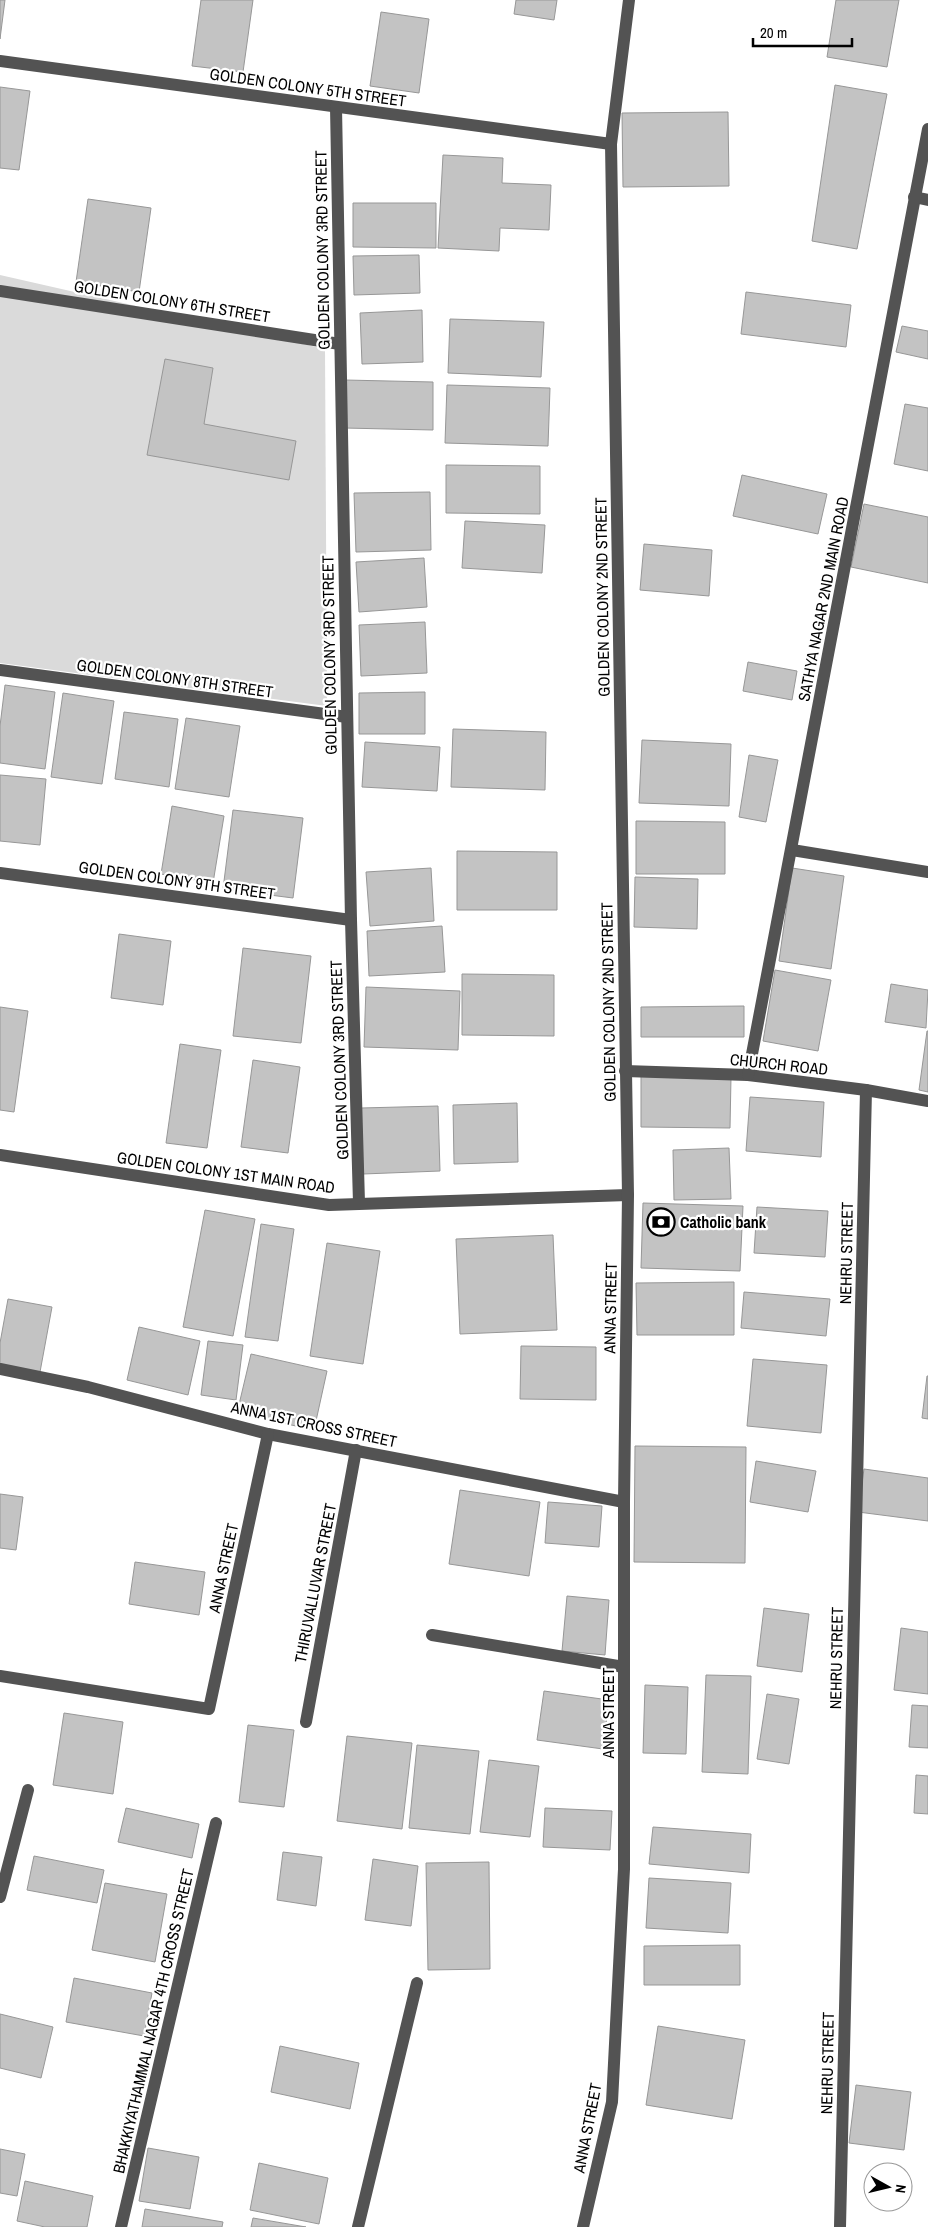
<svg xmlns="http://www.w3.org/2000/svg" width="928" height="2227" font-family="'Archivo Narrow',sans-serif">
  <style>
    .green { fill: #dadada }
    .building { fill: #c3c3c3; stroke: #979797 }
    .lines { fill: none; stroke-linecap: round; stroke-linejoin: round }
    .minor { stroke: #535353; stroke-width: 12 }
    .labels { text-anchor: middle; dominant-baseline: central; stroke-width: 4.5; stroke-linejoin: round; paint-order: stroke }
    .street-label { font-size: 16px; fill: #000; stroke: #fff }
    .poi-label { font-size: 16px; font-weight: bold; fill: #000; stroke: #fff; text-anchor: start }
  </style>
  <rect width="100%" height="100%" fill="#fff"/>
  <polygon class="green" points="0,275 325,349 327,706 0,663"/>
  <g class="building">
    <polygon points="0,0 5,0 0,39"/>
    <polygon points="201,0 253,0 243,72 192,66"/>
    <polygon points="516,0 557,0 554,20 514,14"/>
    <polygon points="836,0 899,0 887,67 827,57"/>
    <polygon points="381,12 429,19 419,93 370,86"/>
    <polygon points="835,85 887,94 857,249 812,241"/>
    <polygon points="0,87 30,91 19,170 0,168"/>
    <polygon points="728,112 729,186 623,187 622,113"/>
    <polygon points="443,155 503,158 502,183 551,185 549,230 500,228 499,251 438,248"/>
    <polygon points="88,199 151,208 139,292 76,282"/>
    <polygon points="353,203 436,203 436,248 353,247"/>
    <polygon points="419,255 420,293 354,295 353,256"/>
    <polygon points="746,292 851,305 846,347 741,334"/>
    <polygon points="422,310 423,362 362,364 360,313"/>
    <polygon points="450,319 544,322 541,377 448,373"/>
    <polygon points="902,326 928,331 928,359 896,352"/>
    <polygon points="165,359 213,368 204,424 296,441 289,480 147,455"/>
    <polygon points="345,380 433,382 433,430 344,428"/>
    <polygon points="447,385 550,388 548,446 445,443"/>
    <polygon points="905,404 928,408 928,471 894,464"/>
    <polygon points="446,465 540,466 540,514 446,513"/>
    <polygon points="742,475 827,494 818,534 733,516"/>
    <polygon points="430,492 431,550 356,552 354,493"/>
    <polygon points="864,504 928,517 928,583 851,567"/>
    <polygon points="465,521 545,525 542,573 462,568"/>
    <polygon points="644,544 712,550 709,596 640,590"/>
    <polygon points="424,558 427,607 359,612 356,562"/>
    <polygon points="425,622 427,673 361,676 359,625"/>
    <polygon points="748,662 797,671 792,700 743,691"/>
    <polygon points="5,685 55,692 45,769 0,763 0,726"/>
    <polygon points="425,692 425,734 359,734 359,693"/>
    <polygon points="63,693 114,701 102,784 51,777"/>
    <polygon points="124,712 178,719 169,787 115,779"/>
    <polygon points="186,718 240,726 229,797 175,789"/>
    <polygon points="453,729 546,732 545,790 451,787"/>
    <polygon points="642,740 731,744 729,806 639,803"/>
    <polygon points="365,742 440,747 437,791 362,787"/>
    <polygon points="749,755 778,760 766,822 739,817"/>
    <polygon points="0,775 46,779 40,845 0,841"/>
    <polygon points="172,806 224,816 213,883 161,874"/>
    <polygon points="233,810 303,818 293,898 223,889"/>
    <polygon points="636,821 725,822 725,874 636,874"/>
    <polygon points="457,851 557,852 557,910 457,910"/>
    <polygon points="431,868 434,921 370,926 366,872"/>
    <polygon points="792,868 844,876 831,969 779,961"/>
    <polygon points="635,877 698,879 697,929 634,927"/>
    <polygon points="442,926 445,972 369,976 367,931"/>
    <polygon points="119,934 171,941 163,1005 111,998"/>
    <polygon points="243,948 311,956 301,1043 233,1036"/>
    <polygon points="775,970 831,980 818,1051 763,1041"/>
    <polygon points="462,974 554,975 554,1036 462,1035"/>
    <polygon points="891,984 928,990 926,1028 885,1022"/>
    <polygon points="366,987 460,991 458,1050 364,1047"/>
    <polygon points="744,1006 744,1037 641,1037 641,1007"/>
    <polygon points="0,1007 28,1011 14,1112 0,1110"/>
    <polygon points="927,1031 928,1031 928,1092 919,1090"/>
    <polygon points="180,1044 221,1050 207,1148 166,1143"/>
    <polygon points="253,1060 300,1067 288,1153 241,1147"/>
    <polygon points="641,1076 731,1077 730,1128 641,1127"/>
    <polygon points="750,1097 824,1102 821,1157 746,1151"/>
    <polygon points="517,1103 518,1162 454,1164 453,1105"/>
    <polygon points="438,1106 440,1171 363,1174 361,1108"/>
    <polygon points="729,1148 731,1199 674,1200 673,1150"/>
    <polygon points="643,1203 743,1206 740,1271 641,1268"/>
    <polygon points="757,1207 828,1211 825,1257 754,1253"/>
    <polygon points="205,1210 255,1219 233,1336 183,1327"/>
    <polygon points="261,1224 294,1229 278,1341 245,1337"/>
    <polygon points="553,1235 557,1330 460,1334 456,1239"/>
    <polygon points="327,1243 380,1251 363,1364 310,1356"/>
    <polygon points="734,1282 734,1335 637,1335 636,1283"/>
    <polygon points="744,1292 830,1299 826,1336 741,1328"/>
    <polygon points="8,1299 52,1307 40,1372 0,1365 0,1343"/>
    <polygon points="139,1327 200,1341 188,1395 127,1380"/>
    <polygon points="208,1341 243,1345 236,1400 201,1395"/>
    <polygon points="521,1346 596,1347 596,1400 520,1399"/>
    <polygon points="251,1354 327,1371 314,1430 237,1413"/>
    <polygon points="753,1359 827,1365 821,1433 747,1426"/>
    <polygon points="927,1376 928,1376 928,1419 922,1418"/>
    <polygon points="635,1446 746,1447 745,1563 634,1562"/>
    <polygon points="756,1461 816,1471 808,1512 750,1502"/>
    <polygon points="864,1469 928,1478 928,1521 858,1512"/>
    <polygon points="460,1490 540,1502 529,1576 449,1564"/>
    <polygon points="0,1494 23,1497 16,1550 0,1548"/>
    <polygon points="548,1502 602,1506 599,1547 545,1543"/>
    <polygon points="135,1562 205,1572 199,1615 129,1604"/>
    <polygon points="567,1596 609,1600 605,1655 562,1651"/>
    <polygon points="764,1608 809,1614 802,1672 757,1666"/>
    <polygon points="901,1628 928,1632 928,1694 894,1690"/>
    <polygon points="706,1675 751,1676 748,1774 702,1772"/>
    <polygon points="645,1685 688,1687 686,1754 643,1753"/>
    <polygon points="544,1691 609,1700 603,1749 537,1740"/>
    <polygon points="767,1694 799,1699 789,1764 757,1759"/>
    <polygon points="912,1705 928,1706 928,1748 909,1747"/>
    <polygon points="64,1713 123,1722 113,1794 53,1785"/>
    <polygon points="248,1725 294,1730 284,1807 239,1802"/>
    <polygon points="347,1736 412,1743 402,1829 337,1821"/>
    <polygon points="417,1745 479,1751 470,1834 409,1828"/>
    <polygon points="489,1760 539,1766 530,1837 480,1832"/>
    <polygon points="916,1775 928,1776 928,1814 914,1813"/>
    <polygon points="126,1808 199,1824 192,1858 118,1842"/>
    <polygon points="545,1808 612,1811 610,1850 543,1847"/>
    <polygon points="653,1827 751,1834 749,1873 649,1864"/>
    <polygon points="283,1852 322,1857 316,1906 277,1900"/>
    <polygon points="34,1856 104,1870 97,1903 27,1890"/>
    <polygon points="373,1859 418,1866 411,1926 365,1920"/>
    <polygon points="489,1862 490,1969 428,1970 426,1863"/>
    <polygon points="649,1878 731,1883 728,1933 646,1928"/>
    <polygon points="105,1883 167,1894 155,1962 92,1950"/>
    <polygon points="740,1945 740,1985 644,1985 644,1946"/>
    <polygon points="74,1978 152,1993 144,2036 66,2022"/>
    <polygon points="0,2014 53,2027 41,2078 0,2068"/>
    <polygon points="658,2026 745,2040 732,2119 646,2105"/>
    <polygon points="280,2046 359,2063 350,2109 271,2092"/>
    <polygon points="856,2085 911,2092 904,2150 849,2143"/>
    <polygon points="148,2148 199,2157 190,2209 139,2201"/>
    <polygon points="0,2149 25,2154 17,2196 0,2193"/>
    <polygon points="259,2163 328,2178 319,2224 250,2210"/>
    <polygon points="25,2181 93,2196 87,2227 45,2227 17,2221"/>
    <polygon points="145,2209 223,2222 222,2227 142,2227"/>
    <polygon points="253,2218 306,2227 251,2227"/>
  </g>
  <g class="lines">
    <g class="minor">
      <polyline points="0,61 611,144"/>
      <polyline points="336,107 351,920 359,1203"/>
      <polyline points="914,197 928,200"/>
      <polyline points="0,291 340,344"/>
      <polyline points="0,670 347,717"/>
      <polyline points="792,850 928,872"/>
      <polyline points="0,873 351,920"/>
      <polyline points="625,1071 748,1075 866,1090 928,1101"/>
      <polyline points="748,1075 928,129"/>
      <polyline points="0,1155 329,1205 628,1195"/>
      <polyline points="0,1369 88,1387 268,1434 624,1502"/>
      <polyline points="432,1635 624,1667"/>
      <polyline points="0,1676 209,1709 268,1434"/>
      <polyline points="306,1722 356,1450"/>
      <polyline points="0,1897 28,1790"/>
      <polyline points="121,2227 216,1823"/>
      <polyline points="358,2227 417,1983"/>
      <polyline points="583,2227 612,2102 624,1869 624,1502 628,1195 611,144 629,0"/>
      <polyline points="840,2227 866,1090"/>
    </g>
  </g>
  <defs>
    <g id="bank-ring" transform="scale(1.4375)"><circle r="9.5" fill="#fff" stroke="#000" stroke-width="1.5"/><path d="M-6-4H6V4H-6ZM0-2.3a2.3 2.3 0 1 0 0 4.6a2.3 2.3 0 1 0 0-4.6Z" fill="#000"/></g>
  </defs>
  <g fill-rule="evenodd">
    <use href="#bank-ring" x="661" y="1222"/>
  </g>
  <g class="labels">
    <g class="street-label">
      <text transform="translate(308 87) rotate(8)">GOLDEN COLONY 5TH STREET</text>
      <text transform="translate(322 250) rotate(-91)">GOLDEN COLONY 3RD STREET</text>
      <text transform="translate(172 301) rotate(9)">GOLDEN COLONY 6TH STREET</text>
      <text transform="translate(602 597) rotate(-91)">GOLDEN COLONY 2ND STREET</text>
      <text transform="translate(823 599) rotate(-79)">SATHYA NAGAR 2ND MAIN ROAD</text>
      <text transform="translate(329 655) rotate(-91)">GOLDEN COLONY 3RD STREET</text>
      <text transform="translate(175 678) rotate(8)">GOLDEN COLONY 8TH STREET</text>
      <text transform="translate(177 880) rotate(8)">GOLDEN COLONY 9TH STREET</text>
      <text transform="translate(608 1002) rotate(-91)">GOLDEN COLONY 2ND STREET</text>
      <text transform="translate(339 1060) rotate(-92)">GOLDEN COLONY 3RD STREET</text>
      <text transform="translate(779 1064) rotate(6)">CHURCH ROAD</text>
      <text transform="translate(226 1172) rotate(8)">GOLDEN COLONY 1ST MAIN ROAD</text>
      <text transform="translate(846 1253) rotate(-89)">NEHRU STREET</text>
      <text transform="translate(610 1308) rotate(-89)">ANNA STREET</text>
      <text transform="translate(314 1424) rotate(12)">ANNA 1ST CROSS STREET</text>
      <text transform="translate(223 1568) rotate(-78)">ANNA STREET</text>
      <text transform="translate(315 1583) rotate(-79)">THIRUVALLUVAR STREET</text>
      <text transform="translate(836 1658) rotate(-89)">NEHRU STREET</text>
      <text transform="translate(608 1713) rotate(-90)">ANNA STREET</text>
      <text transform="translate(153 2021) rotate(-77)">BHAKKIYATHAMMAL NAGAR 4TH CROSS STREET</text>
      <text transform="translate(827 2063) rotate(-89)">NEHRU STREET</text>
      <text transform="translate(587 2128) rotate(-79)">ANNA STREET</text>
    </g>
    <g class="poi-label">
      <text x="680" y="1222">Catholic bank</text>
    </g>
  </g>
  <g transform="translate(888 2187) rotate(98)"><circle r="24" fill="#ffffff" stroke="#999999"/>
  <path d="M0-4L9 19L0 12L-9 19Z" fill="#000000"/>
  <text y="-8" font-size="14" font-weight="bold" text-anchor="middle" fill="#000000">N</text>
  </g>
  <path d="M753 38v8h99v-8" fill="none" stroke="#000000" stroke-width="2.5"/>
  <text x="760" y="38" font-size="15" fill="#000000" stroke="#ffffff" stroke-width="4" paint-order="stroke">20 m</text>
</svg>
